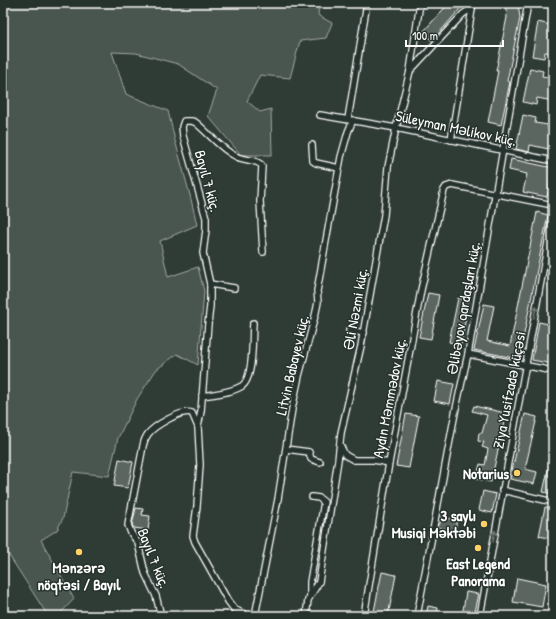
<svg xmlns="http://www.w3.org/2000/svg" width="556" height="619" font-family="'Patrick Hand',sans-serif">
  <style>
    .green { fill: #4a544f; stroke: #a4aaa7 }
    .building { fill: #5b6661; stroke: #fff }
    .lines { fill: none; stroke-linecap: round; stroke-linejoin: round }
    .street-casing { stroke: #fff; stroke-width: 8 }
    .street { stroke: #26332d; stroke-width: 5.5 }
    .oneway { stroke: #727a76 }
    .poi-dot { fill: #ffd166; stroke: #26332d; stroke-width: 1.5 }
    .labels { text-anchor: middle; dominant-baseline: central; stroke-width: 3; stroke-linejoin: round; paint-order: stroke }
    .street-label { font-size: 15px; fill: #fff; stroke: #26332d }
    .poi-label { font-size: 15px; font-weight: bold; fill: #fff; stroke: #26332d; text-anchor: end }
  </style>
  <rect width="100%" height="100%" fill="#2f3b35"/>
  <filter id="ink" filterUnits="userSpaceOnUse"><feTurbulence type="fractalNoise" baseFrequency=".025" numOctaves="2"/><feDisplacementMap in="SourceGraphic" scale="8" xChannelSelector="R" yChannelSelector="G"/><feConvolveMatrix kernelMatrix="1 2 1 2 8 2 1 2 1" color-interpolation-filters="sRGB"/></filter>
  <g filter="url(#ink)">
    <path class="green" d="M3,3H346L345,5L319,8L318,14L319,16L332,23L326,38L300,41L290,78L260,75L247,101L260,112L271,109L272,155H241L208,116L217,90L178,64L136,53L112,52L126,94L168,111C176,149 189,186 197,225L160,241L168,277L198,267L204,291L198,365L177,354L156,370L137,399L118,438L109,476L73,472L63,518L57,530L41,540L74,599L58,616H48L10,557L3,543Z"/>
    <g class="building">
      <polygon points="449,3 465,3 432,41 423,32"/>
      <polygon points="505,3 518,3 520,18 507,81 510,82 501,125 488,122 498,71 496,71 507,17"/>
      <polygon points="538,22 551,25 551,29 553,30 553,53 545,52 544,58 532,56"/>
      <polygon points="530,68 543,71 542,76 553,78 553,101 537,98 536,105 523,102"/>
      <polygon points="523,115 536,118 535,123 548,125 548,129 551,129 551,132 553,132 553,150 530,145 529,152 516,149"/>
      <polygon points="511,159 553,168 547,197 523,192 527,174 509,170"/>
      <polygon points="537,212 548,215 519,359 474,350 484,304 494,306 487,341 510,346"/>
      <polygon points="428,293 439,295 431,339 419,337"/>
      <polygon points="458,298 469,300 461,345 449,342"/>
      <polygon points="539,322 553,325 553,364 532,360"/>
      <polygon points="438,381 454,384 450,404 434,401"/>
      <polygon points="474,406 506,413 491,482 476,479 480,464 485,465 488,449 482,447 484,442 478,441 479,433 482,433 487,415 472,411"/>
      <polygon points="406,414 419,416 409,468 396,466"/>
      <polygon points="525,414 537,417 525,469 537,472 534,484 510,479"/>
      <polygon points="551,457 553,457 553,494 543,492"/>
      <polygon points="119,459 133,462 128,488 114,486"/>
      <polygon points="483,491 496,494 492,513 479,510"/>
      <polygon points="545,507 553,508 553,539 539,536"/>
      <polygon points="136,508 143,509 142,515 150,516 148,530 134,528 132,525"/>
      <polygon points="441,517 457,520 455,530 439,528"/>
      <polygon points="382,572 396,575 388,616 373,616"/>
      <polygon points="517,578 546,584 542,607 513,602"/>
      <polygon points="466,592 479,594 474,616 462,616"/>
      <polygon points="428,606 438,608 437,616 426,616"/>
    </g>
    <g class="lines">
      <g class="street-casing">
        <g id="street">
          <polyline points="410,71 463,14 472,8"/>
          <polyline points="320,115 396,128 553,161"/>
          <polyline points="348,119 367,3"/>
          <polyline points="451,140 473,3"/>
          <polyline points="312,145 313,161 316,163 339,168"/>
          <polyline points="210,284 234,288"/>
          <polyline points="349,330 364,333"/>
          <polyline points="468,354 553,371"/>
          <path d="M202,396C215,394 230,393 242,386C254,378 252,337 253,323"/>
          <polyline points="340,445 345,455 354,460 374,460 389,463"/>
          <polyline points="286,449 309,452 311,459 320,462"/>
          <polyline points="502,490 553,502"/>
          <polyline points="310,595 310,582 324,502 319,498 312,497"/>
          <path d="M161,616L156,596L145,573L138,543L131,533L128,525L143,446C144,441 145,438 148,434C154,426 182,409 192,413L198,427"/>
          <path d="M248,616L234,609L228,601L195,542L193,536L197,506L200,465L198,427L201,411L208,324L210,306V284L203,253L206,230V218L183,136L182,127L184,121H191L195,122C209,133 220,149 237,157C244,160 259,160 262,166L260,201L263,252"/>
          <polyline points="255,616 278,499 292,409 299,376 316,312 318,302 317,291 341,157 348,132 353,120"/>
          <polyline points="306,616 308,600 319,582 338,460 341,433 361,346 384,215 388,167 396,128 410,71 420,3"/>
          <polyline points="364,616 389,463 421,290 444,190 446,187 452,185 553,205"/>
          <polyline points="417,616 455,413 468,354 528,3"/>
          <polyline points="480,616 553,215"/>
        </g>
      </g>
      <use href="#street" class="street"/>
    </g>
    <defs><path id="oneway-shaft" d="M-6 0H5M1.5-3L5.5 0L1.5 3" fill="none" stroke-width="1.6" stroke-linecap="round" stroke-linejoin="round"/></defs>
    <g class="oneway">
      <use href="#oneway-shaft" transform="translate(535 312) rotate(-80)"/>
      <use href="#oneway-shaft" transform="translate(494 536) rotate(-80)"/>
    </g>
  </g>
  <g class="poi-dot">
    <circle cx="517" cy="473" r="4"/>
    <circle cx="484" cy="524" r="4"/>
    <circle cx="478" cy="548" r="4"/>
    <circle cx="79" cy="552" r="4"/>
  </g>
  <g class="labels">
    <g class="street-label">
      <text transform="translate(456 128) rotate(12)">Süleyman Məlikov küç.</text>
      <text transform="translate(208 181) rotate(75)">Bayıl 7 küç.</text>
      <text transform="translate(463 308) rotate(-80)">Əlibəyov qardaşları küç.</text>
      <text transform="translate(355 309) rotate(-80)">Əli Nəzmi küç.</text>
      <text transform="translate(292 365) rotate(-77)">Litvin Babayev küç.</text>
      <text transform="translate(509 390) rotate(-79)">Ziya Yusifzadə küçəsi</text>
      <text transform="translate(389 398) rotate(-79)">Aydın Məmmədov küç.</text>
      <text transform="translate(154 558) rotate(68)">Bayıl 7 küç.</text>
    </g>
    <g class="poi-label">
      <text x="509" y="473">Notarius</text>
      <text x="476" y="515">3 saylı<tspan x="476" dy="17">Musiqi Məktəbi</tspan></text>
      <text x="478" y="563" text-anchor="middle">East Legend<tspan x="478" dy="17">Panorama</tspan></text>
      <text x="79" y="567" text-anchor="middle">Mənzərə<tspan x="79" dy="17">nöqtəsi / Bayıl</tspan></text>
    </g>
  </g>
  <rect width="556" height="619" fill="none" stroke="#26332d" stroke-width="16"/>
  <rect x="8" y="8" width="540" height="603" fill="none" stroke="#fff" stroke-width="1.5" filter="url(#ink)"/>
  <path d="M406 40v6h97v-6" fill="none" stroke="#ffffff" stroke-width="2"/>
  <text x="412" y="40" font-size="12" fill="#ffffff" stroke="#26332d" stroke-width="3" paint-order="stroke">100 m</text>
</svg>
